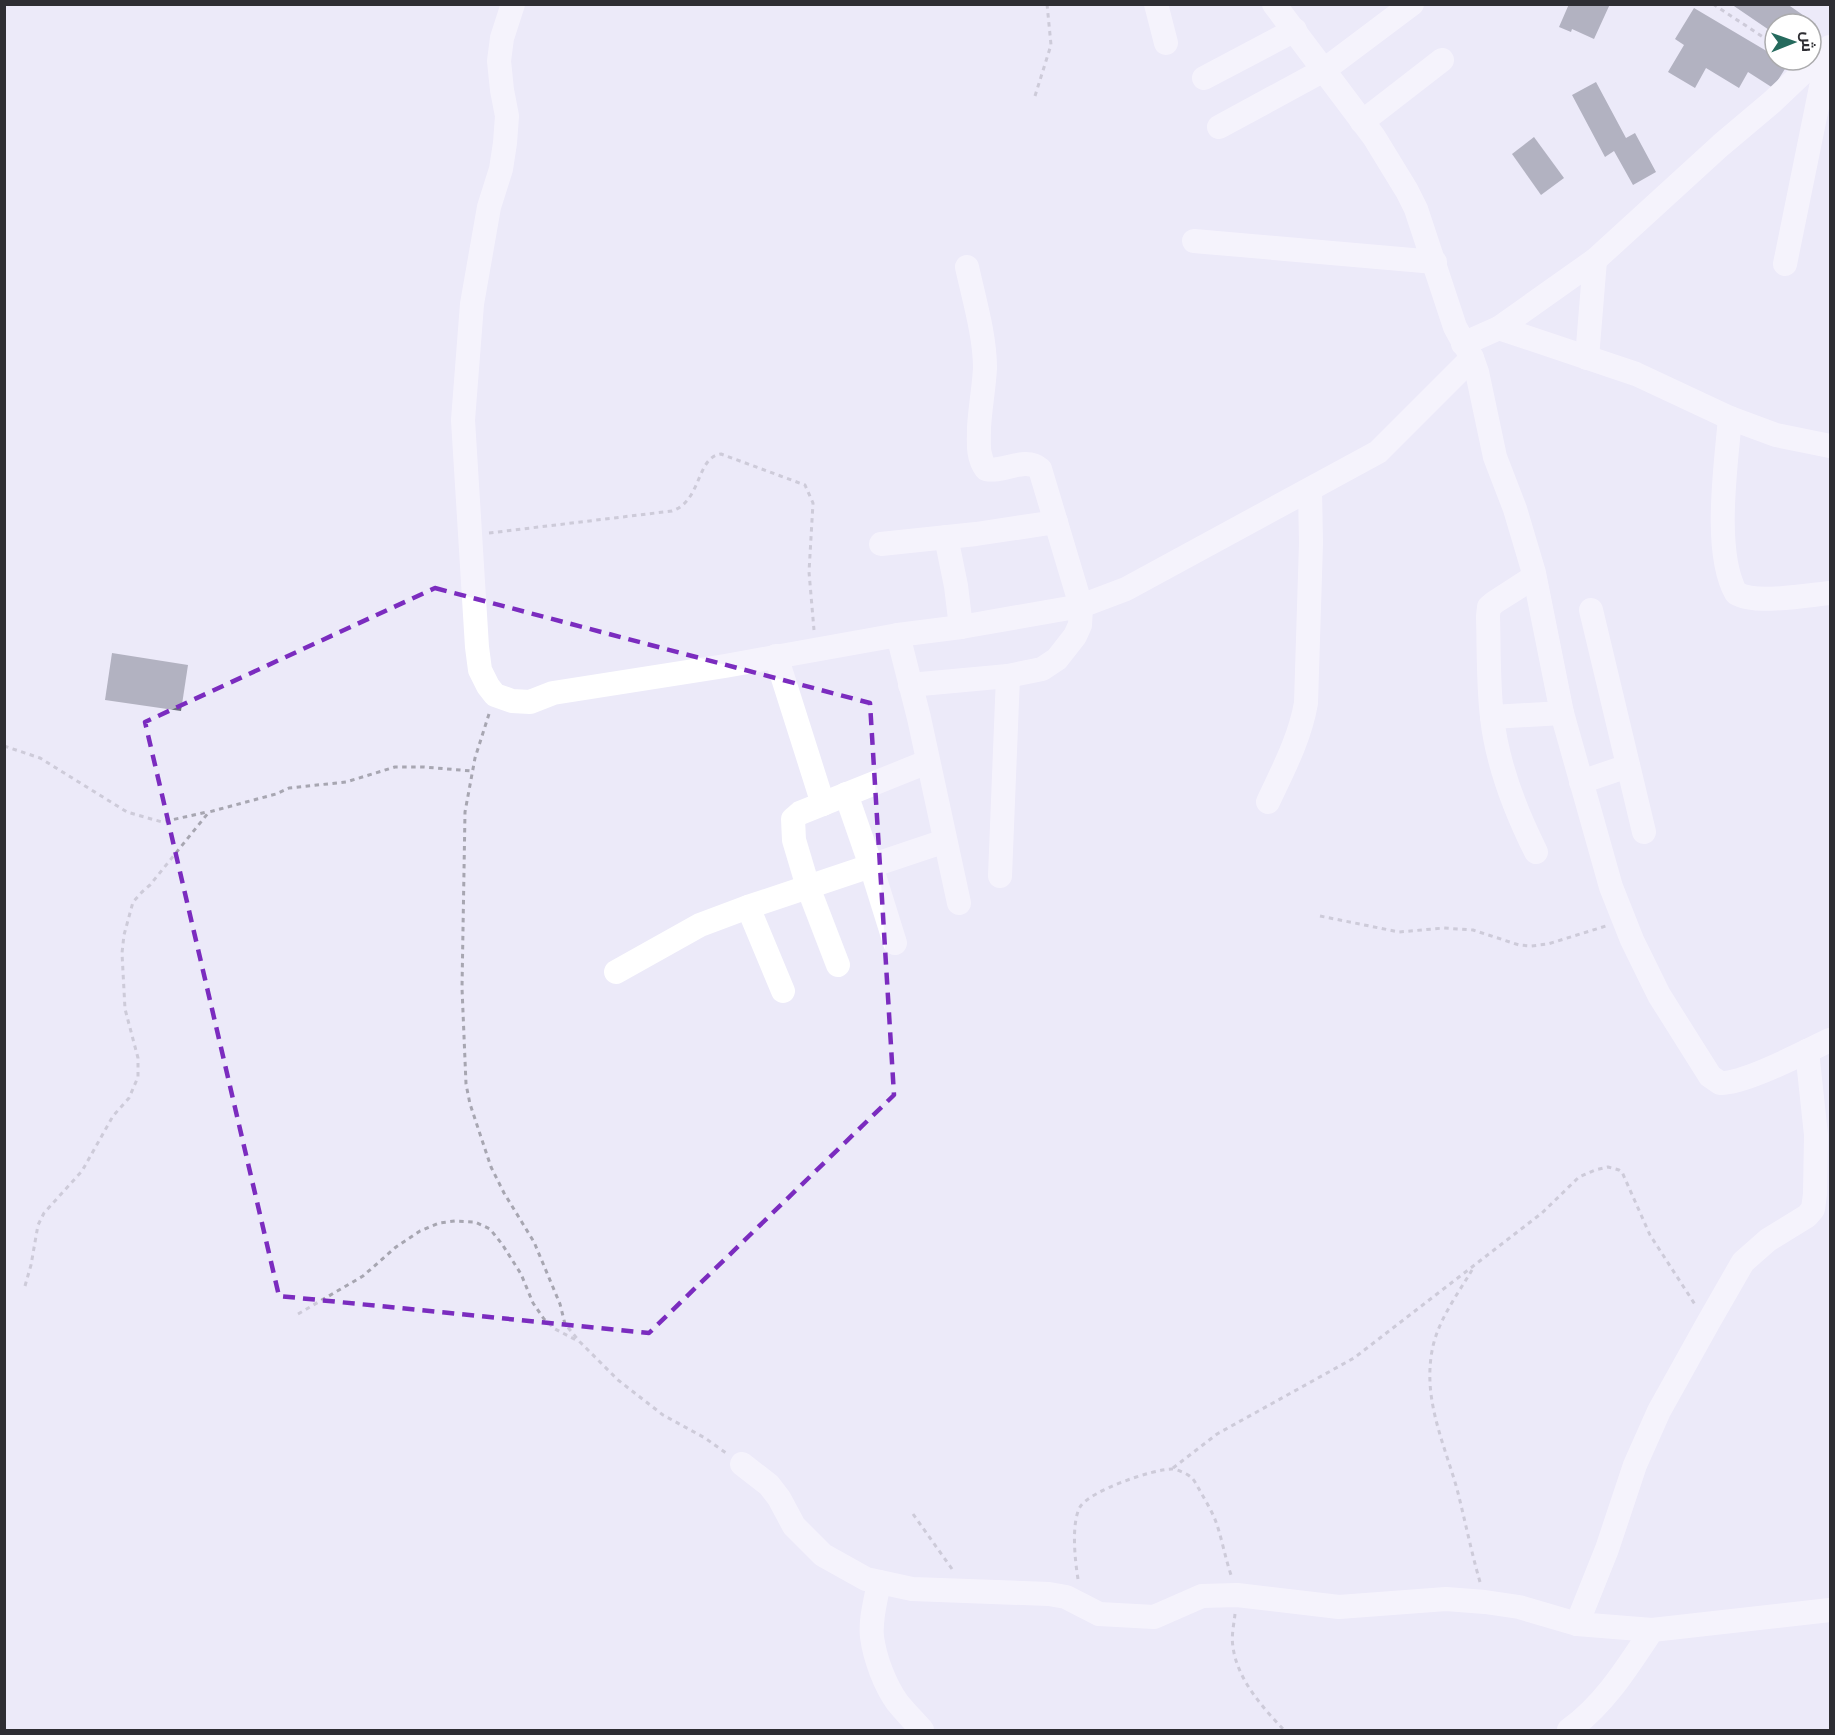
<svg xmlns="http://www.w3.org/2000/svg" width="1835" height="1735" font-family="Montserrat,Cairo,sans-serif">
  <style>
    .building { fill: #6b707c }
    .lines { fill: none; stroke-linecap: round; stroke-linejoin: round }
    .path { stroke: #a7a6b1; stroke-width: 3; stroke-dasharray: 4.5 4.5; stroke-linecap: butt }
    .minor { stroke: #fff; stroke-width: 24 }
    .marked { fill: none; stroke: #7b2cbf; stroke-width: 4.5; stroke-dasharray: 12 8; stroke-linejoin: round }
  </style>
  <rect width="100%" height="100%" fill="#eceaf9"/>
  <g class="building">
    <polygon points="1569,4 1610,4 1594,39 1572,29 1571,32 1559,27"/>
    <polygon points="1731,4 1787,4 1816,24 1811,31 1811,24 1775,24 1775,34"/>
    <polygon points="1694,8 1775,56 1775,60 1781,60 1788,64 1773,88 1748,72 1739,88 1706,68 1695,88 1668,72 1684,45 1675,39"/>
    <polygon points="1596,82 1626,138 1635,133 1656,172 1633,185 1614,151 1605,157 1572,95"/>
    <polygon points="1534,137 1564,178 1541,195 1512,154"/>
    <polygon points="112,653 188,665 181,711 105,700"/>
  </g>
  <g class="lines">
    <g class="path">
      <polyline points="1713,4 1775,45"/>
      <polyline points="1035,96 1051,45 1047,4"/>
      <path d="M489,533L672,511C702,501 696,457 721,454L805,485L813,503L809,572L814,630"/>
      <polyline points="489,714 475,758 465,812 462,988 466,1084 470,1104 491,1167 504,1193 534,1242 560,1304 565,1324 580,1342 618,1380 663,1415 705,1438 726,1453"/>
      <polyline points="4,746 40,758 127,812 162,822 207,812"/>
      <polyline points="1320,916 1399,932 1444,928 1473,930 1519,945 1531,946 1548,944 1606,926"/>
      <path d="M1472,1270C1457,1295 1437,1322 1432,1351C1423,1400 1444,1443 1457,1489C1465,1520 1471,1551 1480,1582"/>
      <polyline points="25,1286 31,1265 38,1225 44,1213 82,1171 113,1116 129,1098 138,1077 138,1058 125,1009 122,953 124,935 133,902 142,892 150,885 209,812 276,794 289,788 346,782 395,767 424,767 472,771"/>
      <polyline points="298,1314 363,1276 396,1247 420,1231 439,1223 455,1221 475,1222 490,1229 502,1244 521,1274 533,1303 544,1319 555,1329 578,1341"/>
      <polyline points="1173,1468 1217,1434 1354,1358 1542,1213 1579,1177 1595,1170 1608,1167 1619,1170 1622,1172 1650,1235 1696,1306"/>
      <polyline points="913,1514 952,1569"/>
      <path d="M1078,1579C1075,1561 1071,1523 1080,1507C1089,1491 1153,1469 1172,1469C1177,1469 1188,1474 1192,1478C1195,1481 1197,1486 1199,1489C1205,1500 1212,1511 1216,1522C1222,1539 1225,1557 1231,1575"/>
      <path d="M1235,1614C1234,1624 1231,1636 1233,1647C1237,1679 1263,1708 1284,1730"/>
    </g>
    <g class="minor">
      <polyline points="513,4 502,38 499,61 502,90 507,116 505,143 501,169 489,207 472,304 463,420 477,647 480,670 488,686 495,695 512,701 530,702 553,693 725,666 898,635 961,627 1081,606 1126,589 1378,452 1472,358"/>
      <polyline points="1156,4 1166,43"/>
      <path d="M1274,4L1374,137L1407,191L1416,209L1455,327L1472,358L1477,372L1495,457L1515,509L1534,573L1562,713L1611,887L1632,940L1659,995L1710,1076L1720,1083C1745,1084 1806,1051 1830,1040"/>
      <polyline points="1204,78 1295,30"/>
      <polyline points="1362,122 1442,60"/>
      <polyline points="1219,127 1324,70 1412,4"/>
      <polyline points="1194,241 1435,262"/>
      <polyline points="1785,264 1829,48"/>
      <polyline points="1499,328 1636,374 1730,418 1776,435 1830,446"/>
      <polyline points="1463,344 1499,328 1595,260 1721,145 1772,102 1830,47"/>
      <polyline points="1587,358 1595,260"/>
      <path d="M1730,418C1726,465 1713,552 1736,593C1755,605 1808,595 1830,593"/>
      <polyline points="946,537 956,586 961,627"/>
      <polyline points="881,544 976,534 1056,522"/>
      <path d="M1534,577L1495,602L1489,607L1488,616C1489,649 1488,683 1492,717C1497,763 1515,810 1536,852"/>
      <polyline points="1591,610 1644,832"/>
      <polyline points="898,635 919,718 959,903"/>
      <polyline points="776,656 823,804"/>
      <path d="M910,685L1008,676L1042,669L1057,659L1075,636L1080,625L1081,606L1040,469C1025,456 1003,473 986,469C977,456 979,443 979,428C980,408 984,388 985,368C985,336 974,299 967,267"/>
      <polyline points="1492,717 1562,713"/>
      <polyline points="1581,782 1628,766"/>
      <polyline points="846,794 871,866 895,943"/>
      <path d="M1268,802C1283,770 1300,738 1306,703L1311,543L1310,490"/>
      <polyline points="1000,876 1008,676"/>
      <polyline points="748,907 783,991"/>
      <polyline points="838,965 808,887 794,840 793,819 800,813 927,762"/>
      <polyline points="616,972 700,925 748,907 945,841"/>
      <polyline points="742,1464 769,1485 779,1498 794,1526 823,1555 866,1579 912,1589 1049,1594 1066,1597 1099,1614 1154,1617 1202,1596 1237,1595 1339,1607 1446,1599 1485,1602 1519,1607 1577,1624 1652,1630"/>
      <path d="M879,1582C876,1600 870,1619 872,1637C875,1659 885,1685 897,1702C905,1712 914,1721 922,1730"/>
      <polyline points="1577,1624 1607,1549 1635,1465 1659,1411 1708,1323 1743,1262 1768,1240 1807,1216 1813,1209 1815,1194 1816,1135 1807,1051"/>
      <path d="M1569,1730C1605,1704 1628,1666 1652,1630L1830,1610"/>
    </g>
  </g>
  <path d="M0 0H1835V1735H0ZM435,588L870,703L894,1095L649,1333L279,1296L145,722Z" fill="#eceaf9" fill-opacity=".55" fill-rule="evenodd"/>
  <path class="marked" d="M435,588L870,703L894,1095L649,1333L279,1296L145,722Z"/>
  <rect width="1835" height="1735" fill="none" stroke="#2e2e33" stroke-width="12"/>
  <g transform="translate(1793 42) rotate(89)"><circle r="28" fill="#ffffff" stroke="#ababad" stroke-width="1.5"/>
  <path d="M0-4.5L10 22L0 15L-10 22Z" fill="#256a5d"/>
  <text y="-9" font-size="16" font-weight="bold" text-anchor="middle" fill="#2e2e33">ش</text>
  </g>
</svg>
